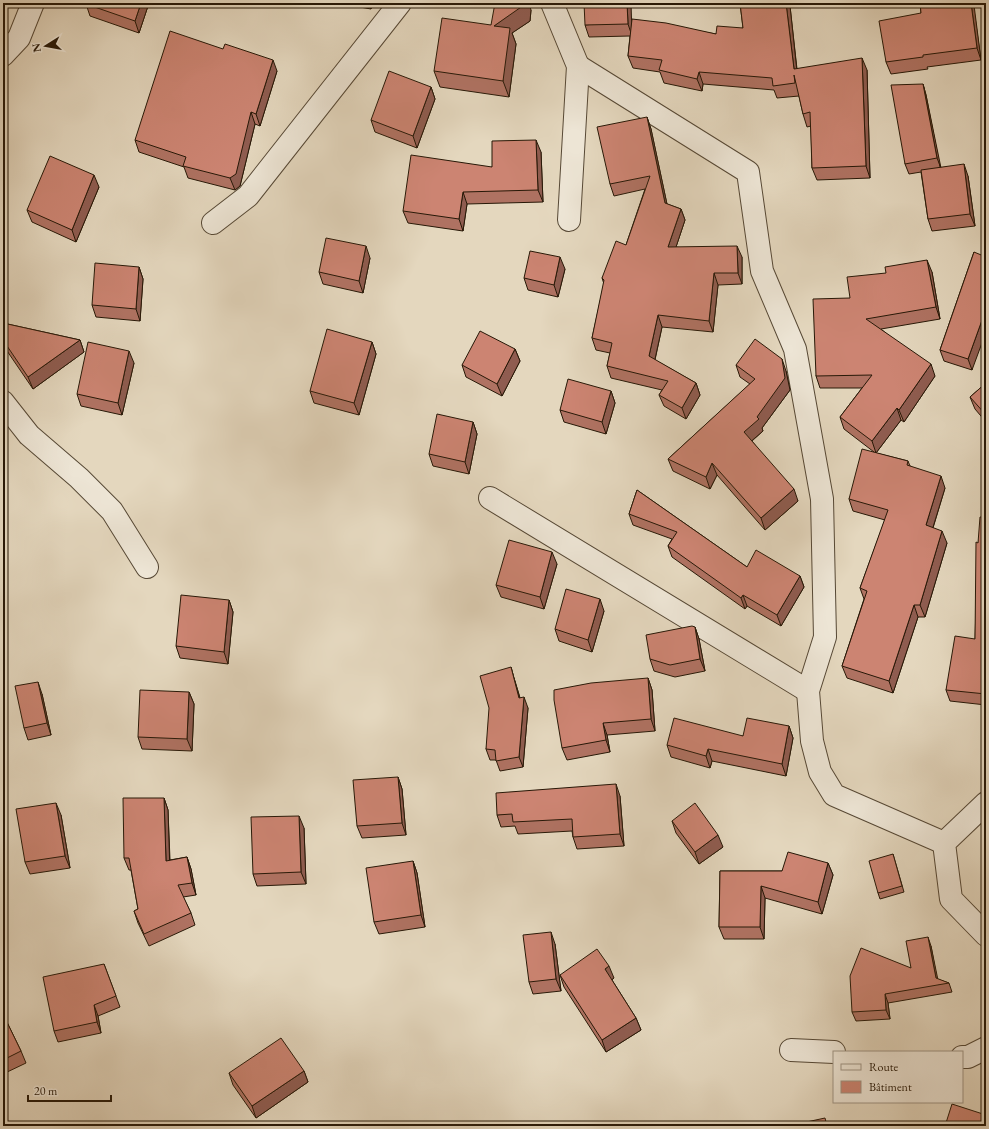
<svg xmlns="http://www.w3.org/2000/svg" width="989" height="1129" font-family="'EB Garamond',serif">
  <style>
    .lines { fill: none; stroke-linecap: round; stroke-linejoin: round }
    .minor-casing { stroke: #564835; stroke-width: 24 }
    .minor { stroke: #ede5d5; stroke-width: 22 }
    .wall { fill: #af7262; stroke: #271807 }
    .shaded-wall { fill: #8f5c50; stroke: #271807 }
    .building { fill: #cc8472; stroke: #271807 }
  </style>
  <rect width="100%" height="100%" fill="#e4d7be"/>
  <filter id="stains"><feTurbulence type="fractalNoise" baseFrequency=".005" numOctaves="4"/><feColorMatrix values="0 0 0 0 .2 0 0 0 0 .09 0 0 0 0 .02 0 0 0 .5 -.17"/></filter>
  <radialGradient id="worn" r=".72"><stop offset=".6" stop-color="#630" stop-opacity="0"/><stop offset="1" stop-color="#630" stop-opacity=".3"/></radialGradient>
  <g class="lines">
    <g class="minor-casing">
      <g id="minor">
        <polyline points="552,3 578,66 569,220"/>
        <polyline points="3,55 19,38 33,3"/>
        <polyline points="578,66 748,172 762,271 795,349 822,499 825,637 808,691 812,741 820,772 834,795 944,843"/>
        <polyline points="213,223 248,196 400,3"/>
        <polyline points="3,402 29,435 79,478 112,511 147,567"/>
        <polyline points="490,498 808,691"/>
        <polyline points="986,803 944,843 951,899 986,935"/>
        <polyline points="791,1050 834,1052"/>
        <polyline points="962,1057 968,1057 986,1048"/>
      </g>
    </g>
    <use href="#minor" class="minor"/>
  </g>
  <g class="wall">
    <polygon points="86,3 149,3 139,33 90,16 86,4"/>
    <polygon points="338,3 372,3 371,9"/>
    <polygon points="740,3 847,3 790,6 797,69 867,70 870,178 817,180 812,168 811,126 807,127 803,114 799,96 777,98 774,90 703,84 702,91 664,83 660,72 633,68 628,56 630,36 589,37 585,25 632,20 716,34 743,28"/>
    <polygon points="920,3 973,3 981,60 927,67 928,69 891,74 886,62 921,13"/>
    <polygon points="531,10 530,21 512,33 516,44 509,97 440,87 434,71 491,25"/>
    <polygon points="277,71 260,126 255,124 240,186 235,190 188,178 184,167 139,152 135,140"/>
    <polygon points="923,84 926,95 940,167 968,176 975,226 932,231 928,219 921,172 909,174 905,164"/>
    <polygon points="431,87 435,99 417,148 375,132 371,120"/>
    <polygon points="647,117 651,129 667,204 681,209 685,220 676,247 742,257 742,284 718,285 713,332 662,327 655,360 696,383 700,395 686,419 664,406 659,395 662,390 611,378 607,366 610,353 596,350 592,338 604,284 602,278 626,245 645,189 614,196 610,184"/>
    <polygon points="541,152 543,202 467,204 463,231 408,223 403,211 492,167"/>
    <polygon points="99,187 76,242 32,222 27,210"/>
    <polygon points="974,252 972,370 944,361 940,350"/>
    <polygon points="370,258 363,293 323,284 319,272"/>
    <polygon points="139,267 143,279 140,321 96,317 92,305"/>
    <polygon points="565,269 558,297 528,290 524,278"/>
    <polygon points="932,272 940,319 881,329 935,376 904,422 901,420 876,453 908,461 910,466 945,488 933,528 947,543 925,617 918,617 893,693 847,678 842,666 864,599 860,588 885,520 853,511 849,499 874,452 844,429 840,417 862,388 820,388 816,376 850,298"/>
    <polygon points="3,323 80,340 84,352 33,389 3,345"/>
    <polygon points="372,342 376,354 359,415 314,403 310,391"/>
    <polygon points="515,349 520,361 502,396 466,377 462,365"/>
    <polygon points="134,363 122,415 81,406 77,394"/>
    <polygon points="736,365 786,371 790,390 762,428 763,431 752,441 798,501 765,530 717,475 710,489 673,471 668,459 750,384 740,377"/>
    <polygon points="986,383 986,422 975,409 970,397"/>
    <polygon points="611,391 615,403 606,434 564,422 560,410"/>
    <polygon points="473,422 477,434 469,474 433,466 429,454"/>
    <polygon points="637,490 747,567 800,576 804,587 781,626 747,606 745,609 672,557 668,546 672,539 633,525 629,514"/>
    <polygon points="986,517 986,705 950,701 946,690 975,639 978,543"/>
    <polygon points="557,564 544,609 501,597 496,585"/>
    <polygon points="229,600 233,612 228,664 180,658 176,646"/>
    <polygon points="604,611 592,652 559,641 555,629"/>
    <polygon points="695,627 699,639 705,671 675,677 654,671 650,659"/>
    <polygon points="514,678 520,698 528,708 523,767 500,771 496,760 490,760 486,749"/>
    <polygon points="648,678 652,690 655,731 607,735 610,752 567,760 562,748"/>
    <polygon points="189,692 194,704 192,751 142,749 138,737"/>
    <polygon points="42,694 51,735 28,740 24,728"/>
    <polygon points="789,726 793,738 786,776 712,761 710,768 671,757 667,745 743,736"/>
    <polygon points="398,777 402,789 406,835 362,838 357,826"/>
    <polygon points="620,796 624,846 577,849 573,837 572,831 518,834 515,826 501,827 497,815"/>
    <polygon points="164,798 168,810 170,860 187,857 191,869 196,895 183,897 191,913 195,925 149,946 138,923 134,911 138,909 131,870 129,870 124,858"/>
    <polygon points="61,815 70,868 30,874 25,862"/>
    <polygon points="672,821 723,847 699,864 676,833"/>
    <polygon points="304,828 306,884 257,886 253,874"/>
    <polygon points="893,854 904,892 880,899 878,893"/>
    <polygon points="413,861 417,873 425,927 379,934 374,922"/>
    <polygon points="828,863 833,875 822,914 765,898 764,939 724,939 719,927 720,871 782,871"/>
    <polygon points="555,944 561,991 533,994 529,982"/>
    <polygon points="931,946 937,979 949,983 952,992 888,1003 890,1019 856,1021 852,1012 911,968"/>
    <polygon points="104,964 120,1007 98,1016 101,1033 58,1042 54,1031"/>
    <polygon points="560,975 614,978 612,980 636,1018 641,1030 606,1052 564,987"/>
    <polygon points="3,1014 21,1051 26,1063 3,1074"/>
    <polygon points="304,1071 308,1082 256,1118 233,1085 229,1073"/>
  </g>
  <g class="shaded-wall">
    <polygon points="141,3 149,3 139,33 135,21"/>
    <polygon points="369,3 372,3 371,9"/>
    <polygon points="524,3 529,3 531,10 530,21 512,33 516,44 509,97 503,81 494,26"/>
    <polygon points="627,3 631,3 632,36 628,24"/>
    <polygon points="786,3 789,3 790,6 798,81 794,69"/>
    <polygon points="971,3 973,3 974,5 981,60 977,48"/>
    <polygon points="862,58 867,70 870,178 866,166"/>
    <polygon points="273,60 277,71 260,126 256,114"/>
    <polygon points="699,72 703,84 702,91 697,79"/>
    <polygon points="923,84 926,95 941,168 937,158"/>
    <polygon points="431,87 435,99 417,148 413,136"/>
    <polygon points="251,112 255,124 240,186 235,190 230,178"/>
    <polygon points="647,117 651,129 669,214 665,203"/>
    <polygon points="536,140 541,152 543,202 538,190"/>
    <polygon points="964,164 968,176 975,226 970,214"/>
    <polygon points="94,175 99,187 76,242 72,230"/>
    <polygon points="463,192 467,204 463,231 459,219"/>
    <polygon points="681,209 685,220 672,259 668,247"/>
    <polygon points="366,246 370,258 363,293 359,281"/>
    <polygon points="737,246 742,257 742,284 738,273"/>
    <polygon points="560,257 565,269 558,297 554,285"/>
    <polygon points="927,260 932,272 940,319 936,307"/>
    <polygon points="139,267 143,279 140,321 136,309"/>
    <polygon points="714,273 718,285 713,332 709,321"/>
    <polygon points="986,309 986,332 972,370 968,359"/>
    <polygon points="658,315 662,327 653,368 649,356"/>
    <polygon points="80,340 84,352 33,389 28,377"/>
    <polygon points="372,342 376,354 359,415 354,403"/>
    <polygon points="515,349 520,361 502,396 497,384"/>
    <polygon points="129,351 134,363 122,415 118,403"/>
    <polygon points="782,359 786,371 790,390 762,428 763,431 748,444 744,432 757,417"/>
    <polygon points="931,364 935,376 904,422 899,410"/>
    <polygon points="696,383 700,395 686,419 682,408"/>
    <polygon points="611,391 615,403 606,434 602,422"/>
    <polygon points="897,408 901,420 876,453 872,441"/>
    <polygon points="473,422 477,434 469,474 465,462"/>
    <polygon points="712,463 717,475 710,489 706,477"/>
    <polygon points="941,476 945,488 930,537 926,525"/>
    <polygon points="794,489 798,501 765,530 761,518"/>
    <polygon points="942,531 947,543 925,617 920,605"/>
    <polygon points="552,552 557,564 544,609 540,597"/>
    <polygon points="800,576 804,587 781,626 777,615"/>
    <polygon points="743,595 747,606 745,609 741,598"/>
    <polygon points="600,599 604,611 592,652 588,640"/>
    <polygon points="229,600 233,612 228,664 224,652"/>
    <polygon points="914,605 918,617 893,693 889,681"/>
    <polygon points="695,627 699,639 705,671 700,659"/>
    <polygon points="511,667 514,678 523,708 519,698"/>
    <polygon points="648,678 652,690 655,731 651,719"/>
    <polygon points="38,682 42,694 51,735 47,723"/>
    <polygon points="189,692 194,704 192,751 187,739"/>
    <polygon points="524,697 528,708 523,767 519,757"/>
    <polygon points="603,723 607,735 610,752 606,740"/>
    <polygon points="789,726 793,738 786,776 782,764"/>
    <polygon points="708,749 712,761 710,768 706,756"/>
    <polygon points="398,777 402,789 406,835 402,823"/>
    <polygon points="616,784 620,796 624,846 620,834"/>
    <polygon points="164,798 168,810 170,873 166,861"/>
    <polygon points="56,803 61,815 70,868 65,856"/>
    <polygon points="299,816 304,828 306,884 301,872"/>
    <polygon points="718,835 723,847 699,864 695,852"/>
    <polygon points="187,857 191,869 196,895 192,883"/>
    <polygon points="413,861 417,873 425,927 421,915"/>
    <polygon points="828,863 833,875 822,914 818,902"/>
    <polygon points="761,886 765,898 764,939 760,927"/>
    <polygon points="551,932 555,944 561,991 556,979"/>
    <polygon points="928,937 931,946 939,985 936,978"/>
    <polygon points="609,966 614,978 610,981 605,969"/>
    <polygon points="885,994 888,1003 890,1019 886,1010"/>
    <polygon points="94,1005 98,1016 101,1033 97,1022"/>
    <polygon points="636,1018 641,1030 606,1052 602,1040"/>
    <polygon points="304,1071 308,1082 256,1118 252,1106"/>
  </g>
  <g class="building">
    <polygon points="86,3 141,3 135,21 86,4"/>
    <polygon points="495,3 524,3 524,5 494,26 510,28 503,81 434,71 442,18 491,25"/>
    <polygon points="584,3 627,3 628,24 585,25"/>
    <polygon points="740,3 786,3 794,69 862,58 866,166 812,168 810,112 803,114 794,75 795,83 773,86 772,78 699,72 697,79 659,70 662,60 628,56 632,19 666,23 716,34 717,26 743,28"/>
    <polygon points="920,3 971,3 977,48 923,55 923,57 886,62 879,21 921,13"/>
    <polygon points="170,31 223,49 225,44 273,60 256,114 251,112 236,174 230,178 183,166 186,157 135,140"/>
    <polygon points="389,71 431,87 413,136 371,120"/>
    <polygon points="923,84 937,158 905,164 891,85"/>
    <polygon points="647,117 665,203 681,209 668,247 737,246 738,273 714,273 709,321 658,315 649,356 696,383 682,408 659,395 668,381 607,366 612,343 592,338 604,280 602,278 616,241 626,245 650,176 610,184 597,127"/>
    <polygon points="536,140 538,190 463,192 459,219 403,211 411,155 492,167 492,141"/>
    <polygon points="50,156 94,175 72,230 27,210"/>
    <polygon points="964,164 970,214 928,219 921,170"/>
    <polygon points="326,238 366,246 359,281 319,272"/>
    <polygon points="530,251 560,257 554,285 524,278"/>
    <polygon points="974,252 986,257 986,309 968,359 940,350"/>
    <polygon points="927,260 936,307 866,319 931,364 899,410 897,408 872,441 840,417 872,375 816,376 813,299 850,298 847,277 886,273 885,267"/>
    <polygon points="95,263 139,267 136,309 92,305"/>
    <polygon points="3,323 80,340 28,377 3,340"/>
    <polygon points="327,329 372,342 354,403 310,391"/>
    <polygon points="480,331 515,349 497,384 462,365"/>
    <polygon points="755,339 782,359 785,378 757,417 759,419 744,432 794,489 761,518 712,463 706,477 668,459 755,379 736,365"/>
    <polygon points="88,342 129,351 118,403 77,394"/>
    <polygon points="568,379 611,391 602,422 560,410"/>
    <polygon points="986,383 986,415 970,397"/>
    <polygon points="437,414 473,422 465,462 429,454"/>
    <polygon points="862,449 908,461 907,465 941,476 926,525 942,531 920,605 914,605 889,681 842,666 867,591 860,588 888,510 849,499"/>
    <polygon points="637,490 747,567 756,550 800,576 777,615 743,595 741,598 668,546 677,532 629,514"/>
    <polygon points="980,517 986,517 986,694 946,690 955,636 975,639 976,542 978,543"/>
    <polygon points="509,540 552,552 540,597 496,585"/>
    <polygon points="566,589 600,599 588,640 555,629"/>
    <polygon points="181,595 229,600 224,652 176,646"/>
    <polygon points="692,626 695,627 700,659 670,665 650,659 646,635"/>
    <polygon points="511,667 519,698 524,697 519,757 496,761 495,750 486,749 489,708 480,676"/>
    <polygon points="648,678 651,719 603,723 606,740 562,748 554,700 554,690 591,683"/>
    <polygon points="38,682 47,723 24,728 15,686"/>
    <polygon points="140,690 189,692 187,739 138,737"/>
    <polygon points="674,718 743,736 747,718 789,726 782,764 708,749 706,756 667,745"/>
    <polygon points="398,777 402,823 357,826 353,780"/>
    <polygon points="616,784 620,834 573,837 572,819 513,822 512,814 497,815 496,793"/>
    <polygon points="123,798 164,798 166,861 187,857 192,883 178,885 191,913 144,934 134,911 138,909 129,858 124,858"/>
    <polygon points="56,803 65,856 25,862 16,809"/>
    <polygon points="695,803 718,835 695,852 672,821"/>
    <polygon points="299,816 301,872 253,874 251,817"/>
    <polygon points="788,852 828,863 818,902 761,886 760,927 719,927 720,871 782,871"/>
    <polygon points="893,854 902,886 878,893 869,861"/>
    <polygon points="413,861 421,915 374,922 366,868"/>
    <polygon points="551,932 556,979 529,982 523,935"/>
    <polygon points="928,937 936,978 949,983 885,994 886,1010 852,1012 850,976 861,948 911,968 906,941"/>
    <polygon points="597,949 609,966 605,969 636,1018 602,1040 560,975"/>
    <polygon points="104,964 116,996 94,1005 97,1022 54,1031 43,977"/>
    <polygon points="3,1014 21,1051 3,1060"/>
    <polygon points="281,1038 304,1071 252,1106 229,1073"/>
    <polygon points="952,1104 986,1115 986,1126 945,1126"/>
    <polygon points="825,1118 827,1126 788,1126"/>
  </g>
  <rect width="989" height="1129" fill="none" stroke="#e4d7be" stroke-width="16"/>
  <rect x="4" y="4" width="981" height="1121" fill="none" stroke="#271807" stroke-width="2"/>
  <rect x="8" y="8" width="973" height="1113" fill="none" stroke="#271807"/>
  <rect x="833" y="1051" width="130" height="52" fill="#ede5d5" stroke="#9e9383"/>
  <rect x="841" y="1064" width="20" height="6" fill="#ede5d5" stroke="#9e9383"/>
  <text x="869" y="1071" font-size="12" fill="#271807">Route</text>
  <rect x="841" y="1081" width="20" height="12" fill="#cc8472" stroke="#9e9383"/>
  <text x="869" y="1091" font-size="12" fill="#271807">Bâtiment</text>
  <g transform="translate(46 46) rotate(259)" stroke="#ede5d5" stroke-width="3" paint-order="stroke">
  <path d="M0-3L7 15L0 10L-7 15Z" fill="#271807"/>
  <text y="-6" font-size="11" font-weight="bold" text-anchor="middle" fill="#271807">N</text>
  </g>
  <path d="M28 1095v6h83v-6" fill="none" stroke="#271807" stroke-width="2"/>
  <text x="34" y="1095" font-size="12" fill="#271807" stroke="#ede5d5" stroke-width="3" paint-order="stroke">20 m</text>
  <rect width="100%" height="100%" filter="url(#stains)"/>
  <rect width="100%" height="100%" fill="url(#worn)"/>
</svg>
